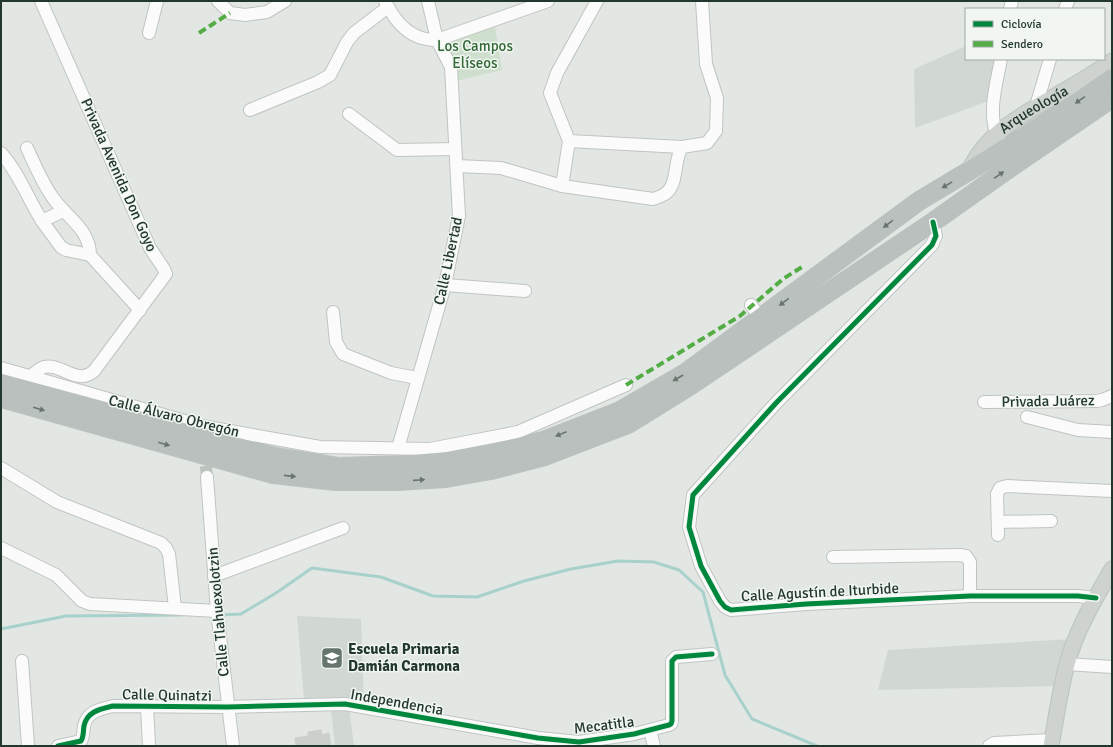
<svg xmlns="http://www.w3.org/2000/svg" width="1113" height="747" font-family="Signika,sans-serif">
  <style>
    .built { fill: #d1d8d3 }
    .green { fill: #cedfce }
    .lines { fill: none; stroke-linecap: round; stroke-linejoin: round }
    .stream { stroke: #a8d1cb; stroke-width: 3 }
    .building { fill: #ccd0cd; stroke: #ccd0cd }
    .minor-tunnel { stroke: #bdc4bf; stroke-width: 12; stroke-dasharray: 12 6; stroke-linecap: butt }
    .minor-casing { stroke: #c0c4c1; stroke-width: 14 }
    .major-casing { stroke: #bcc3bf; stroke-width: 17 }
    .highway-casing { stroke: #bcc3bf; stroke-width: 20 }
    .minor { stroke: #fbfbfb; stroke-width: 12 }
    .major { stroke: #ced3d0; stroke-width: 15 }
    .highway { stroke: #bac0bd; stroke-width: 18 }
    .quiet { stroke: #53ac44; stroke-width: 4; stroke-dasharray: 8 4; stroke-linecap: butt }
    .cycleway-casing { stroke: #f1f6f2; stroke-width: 8 }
    .cycleway { stroke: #00873e; stroke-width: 5 }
    .oneway { fill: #67756d }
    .labels { text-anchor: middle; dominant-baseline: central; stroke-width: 3; stroke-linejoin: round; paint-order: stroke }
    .park-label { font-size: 15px; fill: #336937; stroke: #f1f6f2 }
    .street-label { font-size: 15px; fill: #23382c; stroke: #f1f6f2 }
    .poi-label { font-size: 15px; font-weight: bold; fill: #23382c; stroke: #f1f6f2; text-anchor: start }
  </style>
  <rect width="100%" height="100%" fill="#e3e7e4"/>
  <g class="built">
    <polygon points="966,46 966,59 997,59 989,101 915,128 914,69"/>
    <polygon points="297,616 361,619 364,703 341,698 304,699"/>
    <polygon points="1072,639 1059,686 878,690 888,650"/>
    <polygon points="349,707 354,746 335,746 331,710"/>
  </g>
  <polygon class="green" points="495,27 502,70 452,82 450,41"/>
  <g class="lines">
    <g class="stream">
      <polyline points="219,615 241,614 276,593 312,568 381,577 433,596 477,597 524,581 571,569 618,561 654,562 679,570 703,592 725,675 752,719 817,746"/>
      <polyline points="1,629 66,616 182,615"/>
    </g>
  </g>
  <polygon class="building" points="321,730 322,735 329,733 331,746 296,746 295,738 308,736 308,732"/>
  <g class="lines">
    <polyline class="minor-tunnel" points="204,448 207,477"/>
    <g class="minor-casing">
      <g id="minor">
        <polyline points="218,1 230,13 245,15 267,12 285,1"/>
        <path d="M385,1C395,22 411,41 437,40L548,1"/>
        <polyline points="1010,9 1012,1"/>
        <polyline points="1065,9 1068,1"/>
        <polyline points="149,33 157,1"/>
        <polyline points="1036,106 1050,59"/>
        <polyline points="250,110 318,82 330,75 347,42 354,33 388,7"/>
        <polyline points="349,114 397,150 455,149"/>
        <polyline points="569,141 682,147"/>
        <path d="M1000,142C986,117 996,86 1001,59"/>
        <path d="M27,148C34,163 41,180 51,195C64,216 90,228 90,255L140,310"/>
        <path d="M1,153C19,173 28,199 42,221L63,211"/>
        <path d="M457,166L501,168L562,186L653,199C657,198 661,196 665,194C679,184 673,161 682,147L707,143L716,131L717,98L706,64L702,1"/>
        <polyline points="562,186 569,141 550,93 557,73 597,1"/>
        <polyline points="42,221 61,247 66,250 90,255"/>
        <polyline points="933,222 936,236 932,245 776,403 693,495 689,527 701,566 720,601 725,607 731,610 806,604 970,596 1078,596 1096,598"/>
        <polyline points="445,285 525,291"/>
        <polyline points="751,305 761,319"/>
        <polyline points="333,312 336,342 343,354 391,373 417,378"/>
        <polyline points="1,368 202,426 320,447 430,449 518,432 626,385"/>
        <path d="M27,380C31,376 38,369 44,367C62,363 77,386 94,371L166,274L164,269L150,248L41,1"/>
        <polyline points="984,402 1097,401 1102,400 1112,396"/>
        <polyline points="1027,417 1078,430 1112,432"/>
        <polyline points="398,448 445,285 459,216 451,67 437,40 428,1"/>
        <polyline points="1,468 57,502 161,543 166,548 169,554 175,608"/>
        <polyline points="207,477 217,611 233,746"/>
        <polyline points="998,522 1051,521"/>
        <polyline points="998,535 997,494 1000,488 1007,486 1112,491"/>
        <polyline points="1,548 56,575 82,601 90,604 217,611"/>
        <polyline points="833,557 960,555 966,556 970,562 970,596"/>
        <polyline points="214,576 343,528"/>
        <polyline points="22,661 28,746"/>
        <polyline points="1067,664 1112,667"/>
        <polyline points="147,706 149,746"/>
        <polyline points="650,730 654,746"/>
        <path d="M58,746L81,741C84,736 83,731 84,726C87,711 101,709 113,706L227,707L345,704L538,738L579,742L634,734L669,725L671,724L672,721V661L676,657L712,654"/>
        <polyline points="989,746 994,743 1052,740"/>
      </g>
    </g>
    <g class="major-casing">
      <g id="major">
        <path id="s1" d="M969,171C986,133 1023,114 1057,95C1076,84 1094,73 1112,61"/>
        <path d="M1051,746C1056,719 1060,690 1067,664C1076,630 1095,599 1112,569"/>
      </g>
    </g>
    <g class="highway-casing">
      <g id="highway">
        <polyline points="1,383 275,457 338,467 402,465 448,461 489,454 543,441 620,411 684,374 919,201 969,171 1066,110 1112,78"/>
        <polyline points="1,398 273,474 335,481 398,481 446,478 491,470 545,456 628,424 691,385 933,222 1008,169 1112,98"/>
      </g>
    </g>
    <use href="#minor" class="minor"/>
    <use href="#major" class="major"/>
    <use href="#highway" class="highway"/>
    <g class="quiet">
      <polyline points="199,33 230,13"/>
      <polyline points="626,385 740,316 783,279 802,267"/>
    </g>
    <g class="cycleway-casing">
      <g id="cycleway">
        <polyline points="933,222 936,236 932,245 776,403 693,495 689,527 701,566 720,601 725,607 731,610 806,604 970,596 1078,596 1096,598"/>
        <path d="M58,746L81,741C84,736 83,731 84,726C87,711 101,709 113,706L227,707L345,704L538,738L579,742L634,734L669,725L671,724L672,721V661L676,657L712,654"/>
      </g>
    </g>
    <use href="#cycleway" class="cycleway"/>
  </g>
  <defs><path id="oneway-solid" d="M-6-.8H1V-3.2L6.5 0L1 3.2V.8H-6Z"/></defs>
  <g class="oneway">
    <use href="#oneway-solid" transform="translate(1080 100) rotate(145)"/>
    <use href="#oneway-solid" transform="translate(999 175) rotate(-35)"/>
    <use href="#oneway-solid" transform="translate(947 185) rotate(149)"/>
    <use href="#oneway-solid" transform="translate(888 224) rotate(143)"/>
    <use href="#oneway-solid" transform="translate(784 302) rotate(143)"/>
    <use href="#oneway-solid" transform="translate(678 378) rotate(150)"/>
    <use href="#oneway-solid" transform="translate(39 409) rotate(16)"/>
    <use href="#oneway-solid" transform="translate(561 434) rotate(158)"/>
    <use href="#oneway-solid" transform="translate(164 444) rotate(16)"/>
    <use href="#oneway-solid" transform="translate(290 476) rotate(6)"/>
    <use href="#oneway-solid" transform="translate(419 480) rotate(-4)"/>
  </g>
  <defs>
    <g id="school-square" transform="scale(1.15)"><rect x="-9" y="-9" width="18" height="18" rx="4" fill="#66756c" stroke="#f1f6f2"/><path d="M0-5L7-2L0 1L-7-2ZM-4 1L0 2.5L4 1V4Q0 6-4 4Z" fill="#fff"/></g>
  </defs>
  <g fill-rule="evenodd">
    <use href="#school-square" x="332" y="658"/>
  </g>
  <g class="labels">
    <g class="park-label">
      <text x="475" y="46">Los Campos<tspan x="475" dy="17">Elíseos</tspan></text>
    </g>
    <g class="street-label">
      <text stroke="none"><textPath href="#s1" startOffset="91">Arqueología</textPath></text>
      <text transform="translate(119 175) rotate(66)">Privada Avenida Don Goyo</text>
      <text transform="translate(448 261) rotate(-78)">Calle Libertad</text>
      <text transform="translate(1048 401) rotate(-1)">Privada Juárez</text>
      <text transform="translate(174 416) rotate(14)">Calle Álvaro Obregón</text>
      <text transform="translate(820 592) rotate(-3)">Calle Agustín de Iturbide</text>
      <text transform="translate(218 612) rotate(-95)">Calle Tlahuexolotzin</text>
      <text transform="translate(167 695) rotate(1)">Calle Quinatzi</text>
      <text transform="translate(397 702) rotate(10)">Independencia</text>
      <text transform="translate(604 725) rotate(-7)">Mecatitla</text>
    </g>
    <g class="poi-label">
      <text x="348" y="649">Escuela Primaria<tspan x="348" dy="17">Damián Carmona</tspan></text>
    </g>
  </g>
  <rect width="1113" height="747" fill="none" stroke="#23382c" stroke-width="4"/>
  <rect x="965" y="8" width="140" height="52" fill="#f1f6f2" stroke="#9faaa3"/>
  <rect x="973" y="21" width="20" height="6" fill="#00873e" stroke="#9faaa3"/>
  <text x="1001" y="28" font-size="12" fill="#23382c">Ciclovía</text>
  <rect x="973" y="41" width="20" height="6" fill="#53ac44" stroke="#9faaa3"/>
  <text x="1001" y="48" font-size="12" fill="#23382c">Sendero</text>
</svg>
